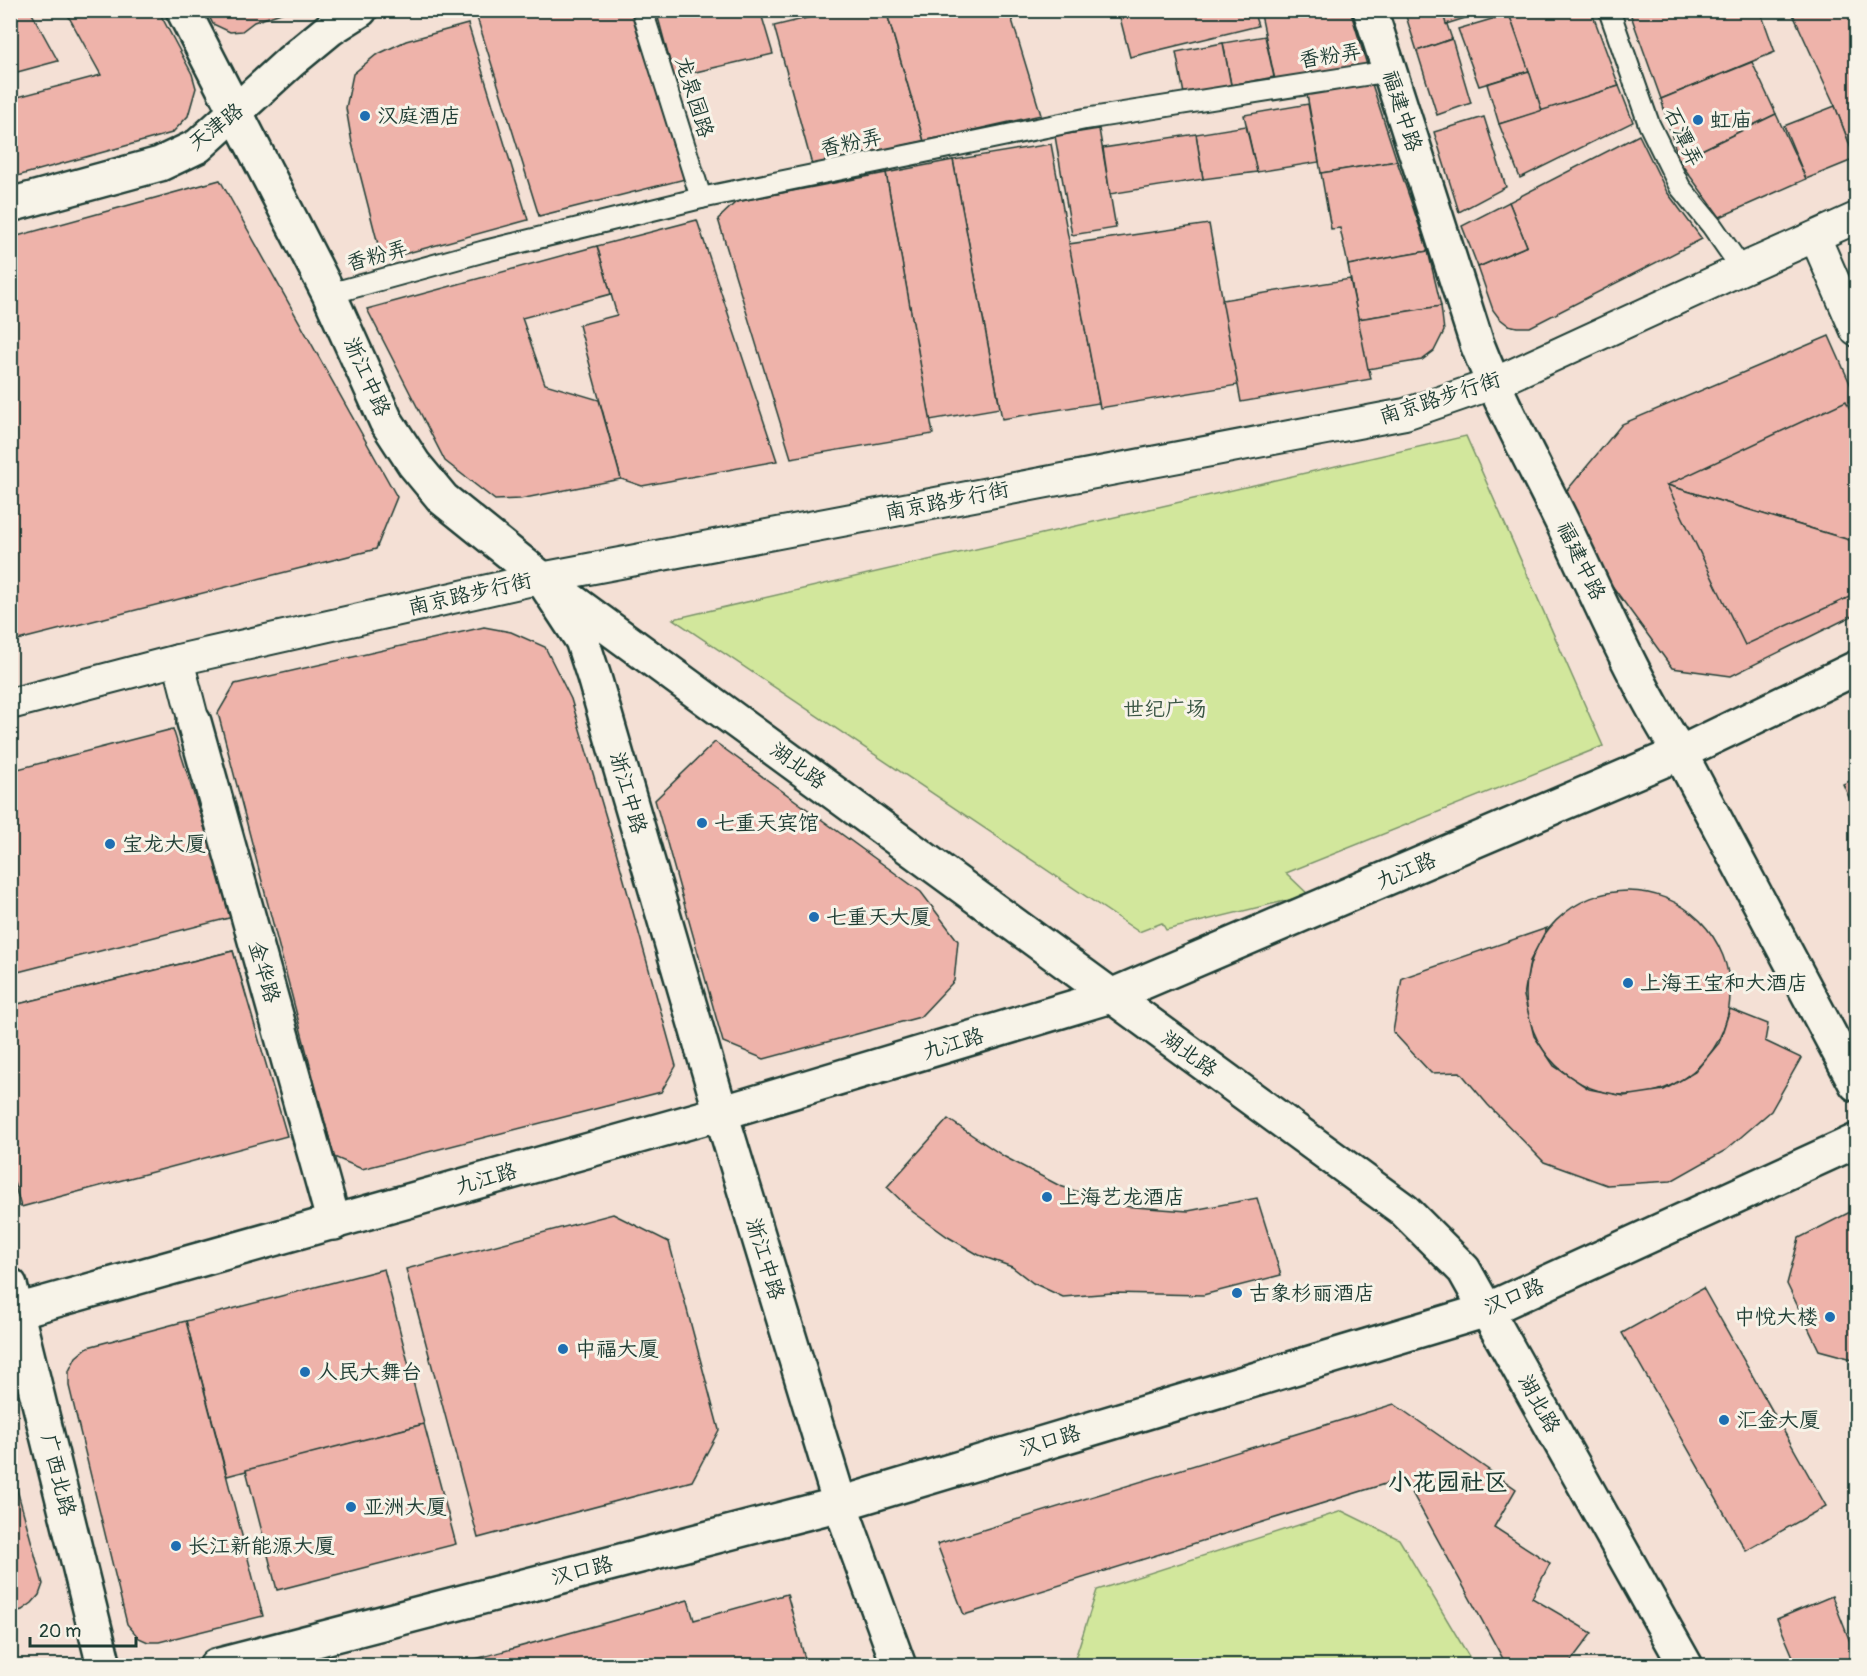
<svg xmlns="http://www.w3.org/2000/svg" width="1867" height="1676" font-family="Pangolin,'LXGW WenKai TC',sans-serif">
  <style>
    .green { fill: #d2e79c; stroke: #789268; stroke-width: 1.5 }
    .building { fill: #eeb3aa; stroke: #1f3d34; stroke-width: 1.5 }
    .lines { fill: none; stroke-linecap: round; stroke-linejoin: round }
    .service-casing { stroke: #1f3d34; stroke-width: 24 }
    .pedestrian-casing { stroke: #1f3d34; stroke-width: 34 }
    .minor-casing { stroke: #1f3d34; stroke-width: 38 }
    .tertiary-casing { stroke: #1f3d34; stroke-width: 38 }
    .secondary-casing { stroke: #1f3d34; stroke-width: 38 }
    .service { stroke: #f7f3e8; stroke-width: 20 }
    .pedestrian { stroke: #f7f3e8; stroke-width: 30 }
    .minor { stroke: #f7f3e8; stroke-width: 33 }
    .tertiary { stroke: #f7f3e8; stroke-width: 33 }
    .secondary { stroke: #f7f3e8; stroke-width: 33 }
    .poi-dot { fill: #1f6fb2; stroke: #f7f3e8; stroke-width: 2 }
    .labels { text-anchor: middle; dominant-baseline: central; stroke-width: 6; stroke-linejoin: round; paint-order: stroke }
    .street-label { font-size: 21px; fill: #1f3d34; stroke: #f7f3e8 }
    .poi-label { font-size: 21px; fill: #1f3d34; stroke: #f7f3e8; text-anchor: start }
    .park-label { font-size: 21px; fill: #3a5644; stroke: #f7f3e8 }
    .quarter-label { font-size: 24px; font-weight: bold; fill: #1f3d34; stroke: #f7f3e8 }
  </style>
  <rect width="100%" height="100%" fill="#f4e0d5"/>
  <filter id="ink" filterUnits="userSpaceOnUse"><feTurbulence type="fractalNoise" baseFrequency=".0167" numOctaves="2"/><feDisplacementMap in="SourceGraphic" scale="12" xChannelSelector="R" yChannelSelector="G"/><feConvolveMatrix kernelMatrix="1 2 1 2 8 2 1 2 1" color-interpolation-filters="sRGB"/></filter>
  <g filter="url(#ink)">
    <g class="green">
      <polygon points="1466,436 1603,746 1286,873 1309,895 1166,930 1162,923 1139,932 673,619"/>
      <polygon points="1342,1511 1399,1539 1474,1665 1073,1665 1097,1590"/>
    </g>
    <g class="building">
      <polygon points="10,10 30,10 58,61 10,74"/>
      <polygon points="65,10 158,10 192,74 196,88 188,116 172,133 10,178 10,99 101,75"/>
      <polygon points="206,10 290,10 254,22 242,31 230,32 213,24"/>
      <polygon points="634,10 689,178 539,216 475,11"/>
      <polygon points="656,10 760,10 773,54 674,77"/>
      <polygon points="840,10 886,10 924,141 812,165 774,26"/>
      <polygon points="886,10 1009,10 1041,115 924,141"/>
      <polygon points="1118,10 1253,10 1258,26 1130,57"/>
      <polygon points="1260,10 1350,10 1368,68 1276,85"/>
      <polygon points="1404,10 1442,10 1452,39 1417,51"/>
      <polygon points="1442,10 1491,10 1446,24"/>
      <polygon points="1521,10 1591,10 1619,86 1542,111 1509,14"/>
      <polygon points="1629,10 1760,10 1775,52 1661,99"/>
      <polygon points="1791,10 1856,10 1856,158 1855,159 1835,106"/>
      <polygon points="1509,14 1529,71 1479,86 1458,29"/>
      <polygon points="468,24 528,220 382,260 352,143 346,108 353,74 376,55 406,41"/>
      <polygon points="1265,36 1274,77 1231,85 1223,43"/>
      <polygon points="1452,39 1471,103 1437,115 1417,51"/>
      <polygon points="1223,43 1231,85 1184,94 1176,52"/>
      <polygon points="1752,62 1776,114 1679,161 1661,99"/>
      <polygon points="1529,71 1542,111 1499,124 1487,84"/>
      <polygon points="1370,78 1397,161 1321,173 1306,89"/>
      <polygon points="1619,86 1633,122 1520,178 1499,124"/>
      <polygon points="1308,104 1319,162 1257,172 1244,115"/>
      <polygon points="1835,106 1855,159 1806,179 1784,126"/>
      <polygon points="1776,114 1806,179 1720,217 1679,161"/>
      <polygon points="1484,117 1506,187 1459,212 1434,132"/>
      <polygon points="1246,126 1257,172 1203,179 1196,134"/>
      <polygon points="1099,129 1116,228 1072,235 1055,136"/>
      <polygon points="1196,134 1203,179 1110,194 1103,148"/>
      <polygon points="1639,135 1667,192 1702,239 1530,327 1517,327 1508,325 1499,318 1493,310 1478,267 1527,246 1509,202"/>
      <polygon points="1051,144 1099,403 1002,419 953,160"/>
      <polygon points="953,160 1000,408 930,420 886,173"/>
      <polygon points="1397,161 1428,251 1348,265 1340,228 1331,229 1321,173"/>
      <polygon points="886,173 933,434 791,458 718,219 736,202"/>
      <polygon points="220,180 397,497 376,549 10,642 10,238"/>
      <polygon points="1509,202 1527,246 1478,267 1462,226"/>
      <polygon points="697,220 777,461 642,486 621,479 579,325 617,315 597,246"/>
      <polygon points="1209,224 1238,385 1100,408 1069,244"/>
      <polygon points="597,246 611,294 522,318 545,384 599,400 621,479 520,499 495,500 445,461 367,309"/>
      <polygon points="1428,251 1441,306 1358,319 1348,265"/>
      <polygon points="1350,279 1371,379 1241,402 1222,300"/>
      <polygon points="1441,306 1444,331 1434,351 1422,360 1368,369 1358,319"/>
      <polygon points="1829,336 1856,397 1856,614 1731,676 1672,668 1554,506 1622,424"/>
      <polygon points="1846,401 1856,422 1856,542 1667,485"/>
      <polygon points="1667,485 1856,542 1856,594 1745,645"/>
      <polygon points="484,627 511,632 545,647 571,699 616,851 676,1066 661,1092 362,1169 334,1157 218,713 235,684"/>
      <polygon points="173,729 233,917 10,974 10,771"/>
      <polygon points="715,742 921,892 958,941 954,981 920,1017 764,1059 723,1042 655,800"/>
      <polygon points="1856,778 1856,813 1843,784"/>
      <circle cx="1628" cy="993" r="102"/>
      <polygon points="1547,928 1530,961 1524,996 1534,1036 1554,1066 1589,1089 1624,1096 1664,1090 1695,1072 1719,1043 1730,1009 1768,1024 1765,1041 1801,1058 1771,1111 1726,1150 1671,1181 1607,1185 1544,1162 1488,1105 1460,1072 1431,1073 1393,1032 1402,978"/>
      <polygon points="233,951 245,991 223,997 245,1032 241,1081 224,1119 191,1151 156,1169 107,1168 63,1152 24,1119 10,1093 10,1006"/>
      <polygon points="233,951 287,1136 21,1207 10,1169 10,1006"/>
      <polygon points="948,1119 1005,1157 1060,1186 1121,1206 1188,1211 1257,1198 1281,1275 1203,1295 1112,1293 1063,1297 1033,1283 1012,1267 979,1255 948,1237 913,1212 887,1187"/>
      <polygon points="1856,1209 1856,1360 1819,1350 1787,1284 1799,1238"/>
      <polygon points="613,1214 669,1242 719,1430 692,1481 478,1538 406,1269"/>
      <polygon points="384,1269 424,1424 227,1476 186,1321"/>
      <polygon points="1703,1288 1826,1506 1746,1551 1622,1333"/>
      <polygon points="186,1321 263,1616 159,1642 148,1642 139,1638 127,1624 69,1386 69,1371 76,1357 88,1347"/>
      <polygon points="1394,1404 1516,1489 1494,1527 1550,1563 1532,1598 1592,1633 1567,1666 1507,1666 1404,1478 964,1615 937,1544"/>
      <polygon points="424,1424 456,1544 277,1590 246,1470"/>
      <polygon points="10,1464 43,1584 39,1595 32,1603 22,1610 10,1614"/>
      <polygon points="787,1594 805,1659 782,1666 450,1666 688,1600 694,1620"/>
      <polygon points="1832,1596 1856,1657 1856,1666 1797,1666 1777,1619"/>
    </g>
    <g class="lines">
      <g class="service-casing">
        <g id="service">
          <polyline points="642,10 701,198"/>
          <polyline points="1609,10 1649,124 1680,187 1712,226 1742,269"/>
          <polyline points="329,294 485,251 701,198 1085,119 1390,71"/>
        </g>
      </g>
      <g class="pedestrian-casing">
        <g id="pedestrian">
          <polyline points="1815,237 1856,331"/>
          <polyline points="178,660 194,722"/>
          <polyline points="10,704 178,660 541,578 1405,414 1492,384 1742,269 1856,218"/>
        </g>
      </g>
      <g class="minor-casing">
        <g id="minor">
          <polyline points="10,205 160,164 198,146 290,62 330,29 360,10"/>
          <polyline points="544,582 582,640 594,677 721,1113 840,1504 899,1666"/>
          <polyline points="194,722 334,1223"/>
          <polyline points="10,1285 104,1666"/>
          <polyline points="216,1666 840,1504 1487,1310 1856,1141"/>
        </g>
      </g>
      <g class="tertiary-casing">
        <g id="tertiary">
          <polyline points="183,10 329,294 386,421 414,464 443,499 541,578 1404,1210 1464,1270 1686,1666"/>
          <path d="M1370,10L1477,344C1502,408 1536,468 1566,530C1602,605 1635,683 1680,753L1856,1084"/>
        </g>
      </g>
      <g class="secondary-casing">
        <polyline id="secondary" points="10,1313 721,1113 1111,996 1680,753 1856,668"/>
      </g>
      <use href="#service" class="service"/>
      <use href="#pedestrian" class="pedestrian"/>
      <use href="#minor" class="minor"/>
      <use href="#tertiary" class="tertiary"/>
      <use href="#secondary" class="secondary"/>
    </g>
  </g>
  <g class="poi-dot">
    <circle cx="365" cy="116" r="6"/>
    <circle cx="1698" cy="120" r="6"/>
    <circle cx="702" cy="823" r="6"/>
    <circle cx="110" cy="844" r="6"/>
    <circle cx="814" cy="917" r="6"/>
    <circle cx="1628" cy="983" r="6"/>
    <circle cx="1047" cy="1197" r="6"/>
    <circle cx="1237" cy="1293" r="6"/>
    <circle cx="1830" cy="1317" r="6"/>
    <circle cx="563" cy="1349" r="6"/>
    <circle cx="305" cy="1372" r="6"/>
    <circle cx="1724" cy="1420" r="6"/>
    <circle cx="351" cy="1507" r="6"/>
    <circle cx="176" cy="1546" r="6"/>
  </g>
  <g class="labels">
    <g class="street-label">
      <text transform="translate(1330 56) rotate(-9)">香粉弄</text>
      <text transform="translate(694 97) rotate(73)">龙泉园路</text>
      <text transform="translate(1402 111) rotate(72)">福建中路</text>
      <text transform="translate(216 127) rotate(-38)">天津路</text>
      <text transform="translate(1683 137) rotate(65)">石潭弄</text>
      <text transform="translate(851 143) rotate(-12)">香粉弄</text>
      <text transform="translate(377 256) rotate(-15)">香粉弄</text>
      <text transform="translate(367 377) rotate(66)">浙江中路</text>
      <text transform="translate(1440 398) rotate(-18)">南京路步行街</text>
      <text transform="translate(947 501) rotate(-11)">南京路步行街</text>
      <text transform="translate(1581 561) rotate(64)">福建中路</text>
      <text transform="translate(470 594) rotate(-13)">南京路步行街</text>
      <text transform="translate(798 766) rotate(36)">湖北路</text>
      <text transform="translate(628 793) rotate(74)">浙江中路</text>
      <text transform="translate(1406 871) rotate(-23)">九江路</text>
      <text transform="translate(264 972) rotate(74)">金华路</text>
      <text transform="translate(953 1044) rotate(-17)">九江路</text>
      <text transform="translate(1189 1054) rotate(36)">湖北路</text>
      <text transform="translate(486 1179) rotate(-16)">九江路</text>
      <text transform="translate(765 1259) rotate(73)">浙江中路</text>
      <text transform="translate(1514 1297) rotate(-23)">汉口路</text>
      <text transform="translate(1539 1404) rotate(61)">湖北路</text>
      <text transform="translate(1050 1441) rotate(-17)">汉口路</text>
      <text transform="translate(58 1475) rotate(76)">广西北路</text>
      <text transform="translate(582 1571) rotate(-14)">汉口路</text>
    </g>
    <g class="poi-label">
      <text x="377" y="116">汉庭酒店</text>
      <text x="1710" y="120">虹庙</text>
      <text x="714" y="823">七重天宾馆</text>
      <text x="122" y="844">宝龙大厦</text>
      <text x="826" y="917">七重天大厦</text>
      <text x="1640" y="983">上海王宝和大酒店</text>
      <text x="1059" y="1197">上海艺龙酒店</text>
      <text x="1249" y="1293">古象杉丽酒店</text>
      <text x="1818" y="1317" text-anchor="end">中悦大楼</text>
      <text x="575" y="1349">中福大厦</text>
      <text x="317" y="1372">人民大舞台</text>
      <text x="1736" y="1420">汇金大厦</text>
      <text x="363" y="1507">亚洲大厦</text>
      <text x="188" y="1546">长江新能源大厦</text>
    </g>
    <g class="park-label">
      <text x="1165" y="709">世纪广场</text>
    </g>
    <g class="quarter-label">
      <text x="1448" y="1482">小花园社区</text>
    </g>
  </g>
  <rect width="1867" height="1676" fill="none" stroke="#f7f3e8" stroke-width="36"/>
  <rect x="18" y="18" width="1831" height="1640" fill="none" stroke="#1f3d34" stroke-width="2" filter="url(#ink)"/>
  <path d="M30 1637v9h106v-9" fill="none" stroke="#1f3d34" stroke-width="3"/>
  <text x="39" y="1637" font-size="18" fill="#1f3d34" stroke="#f7f3e8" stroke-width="4.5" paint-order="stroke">20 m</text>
</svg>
